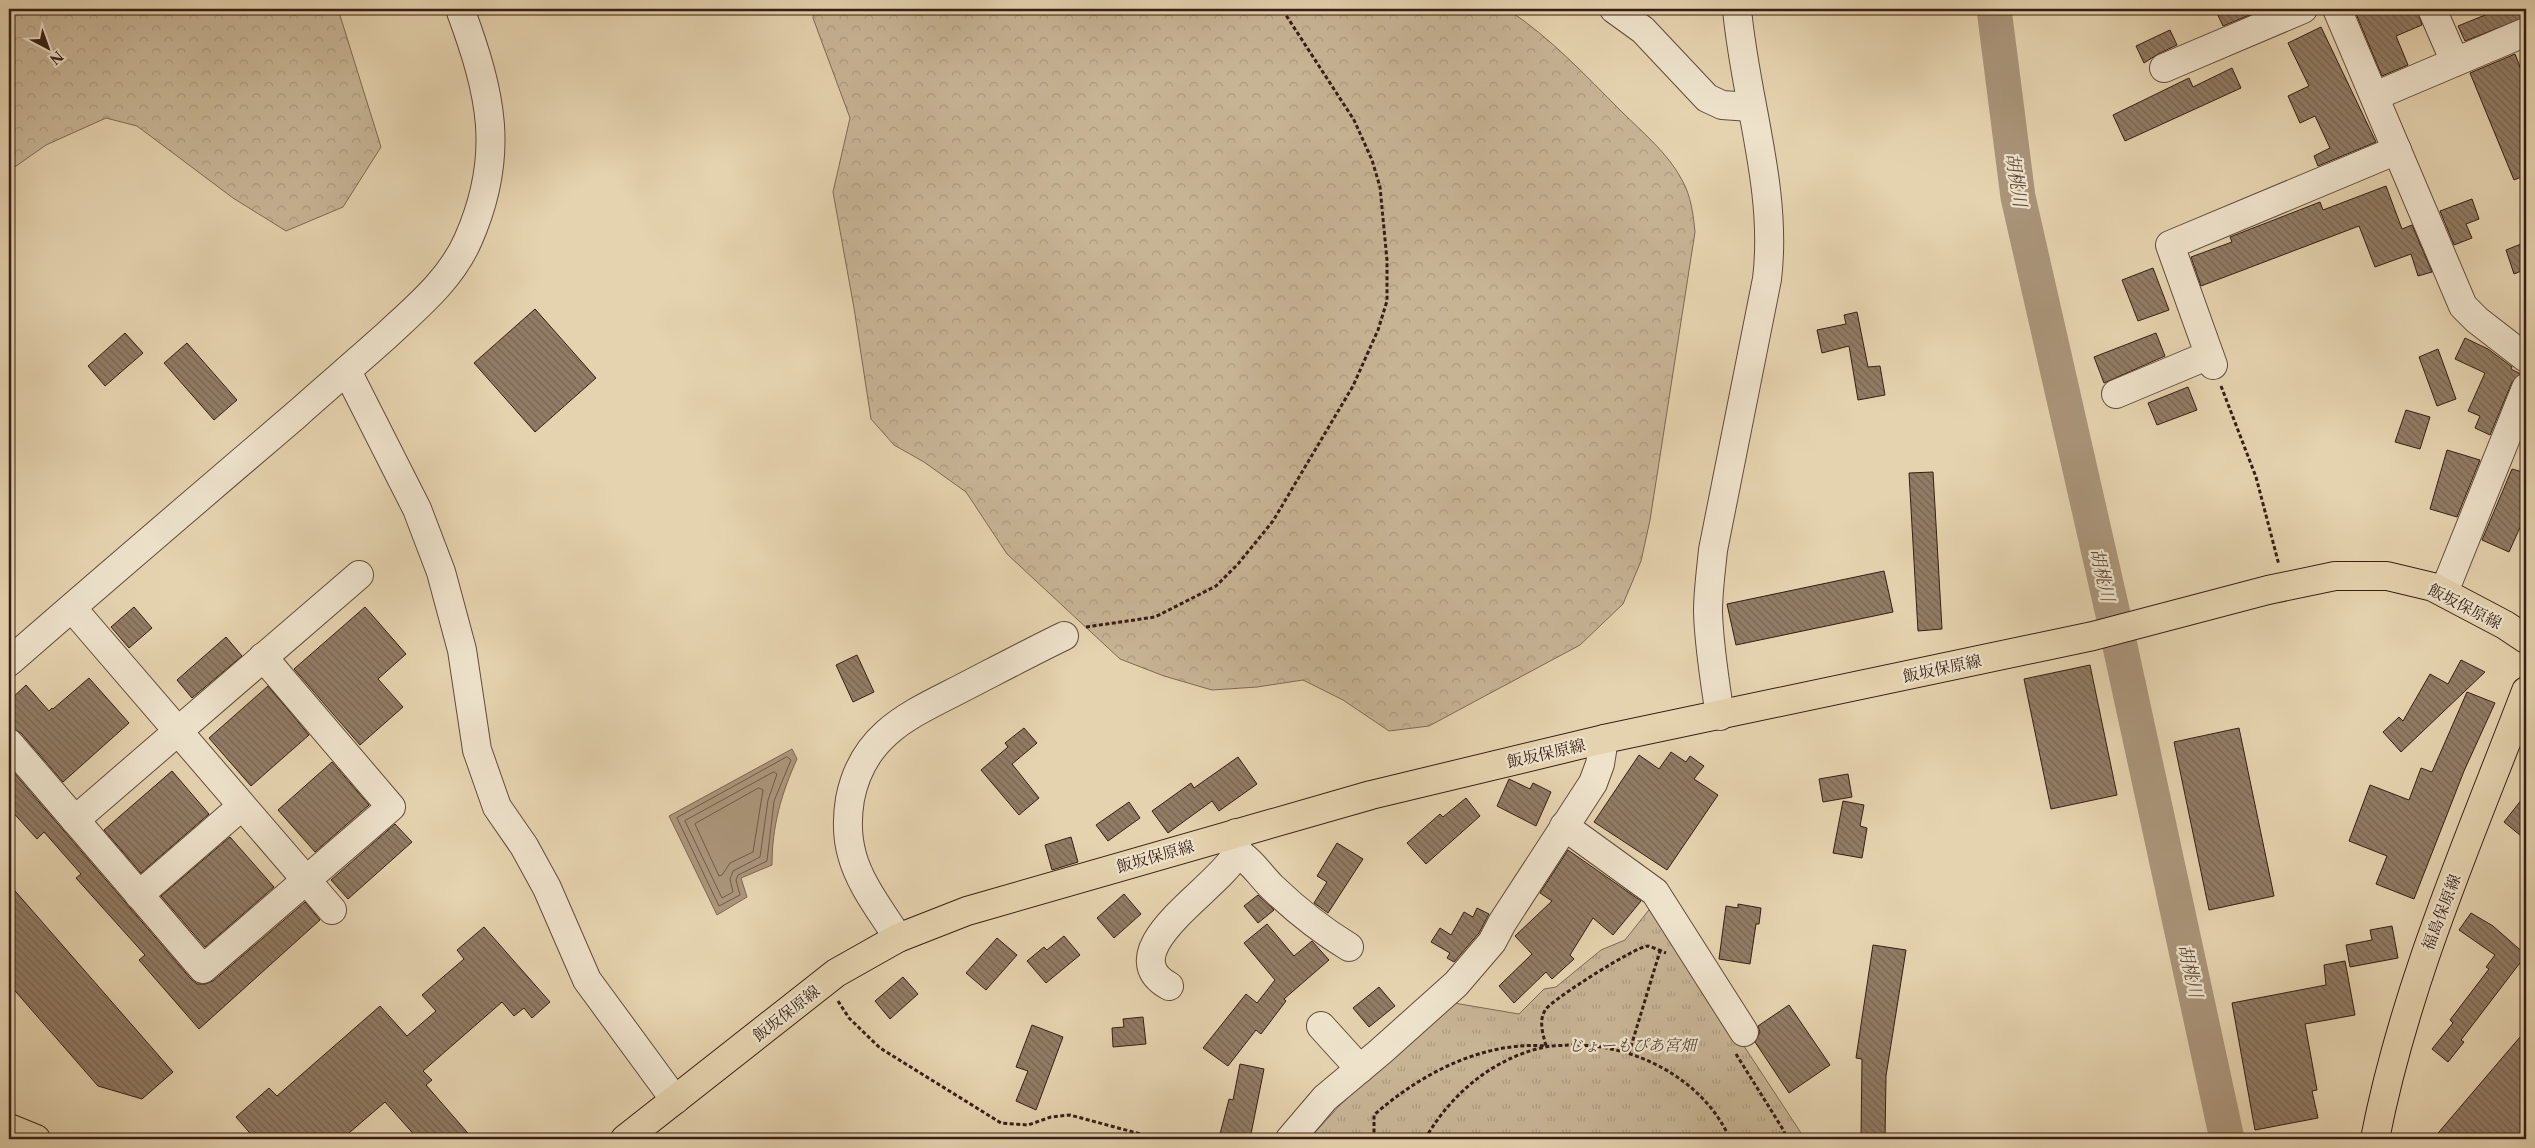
<svg xmlns="http://www.w3.org/2000/svg" width="2535" height="1148" font-family="'Libre Caslon Text','Noto Serif JP',serif">
  <style>
    .forest { fill: url(#forest-crowns); stroke: #7e6954 }
    .park { fill: url(#park-tufts); stroke: #7e6954 }
    .water { fill: #aa957a; stroke: #7c6551 }
    .lines { fill: none; stroke-linecap: round; stroke-linejoin: round }
    .shore { stroke: #705a47; stroke-width: 1 }
    .river { stroke: #aa957a; stroke-width: 35 }
    .building { fill: url(#building-back-hatch); stroke: #361e14 }
    .minor-casing { stroke: #624b3b; stroke-width: 30 }
    .major-casing { stroke: #361e14; stroke-width: 30 }
    .path { stroke: #361e14; stroke-width: 3; stroke-dasharray: 4 2.5; stroke-linecap: butt }
    .minor { stroke: #eee2cb; stroke-width: 28 }
    .major { stroke: #e5d3af; stroke-width: 28 }
    .labels { text-anchor: middle; dominant-baseline: central; stroke-width: 4.5; stroke-linejoin: round; paint-order: stroke }
    .street-label { font-size: 16px; fill: #361e14; stroke: #eee2cb }
    .park-label { font-size: 16px; font-style: italic; fill: #5a4434; stroke: #eee2cb }
    .water-label { font-size: 18px; font-style: italic; fill: #5f4838; stroke: #eee2cb }
  </style>
  <defs>
    <pattern id="forest-crowns" width="20" height="18" patternUnits="userSpaceOnUse" patternTransform="scale(1.25)"><rect width="20" height="18" fill="#c7b495"/><path d="M2 6a3 3 0 1 1 6 0M12 15a3 3 0 1 1 6 0" fill="none" stroke="#ac9a80"/></pattern>
    <pattern id="park-tufts" width="24" height="20" patternUnits="userSpaceOnUse" patternTransform="scale(1.25)"><rect width="24" height="20" fill="#c7b495"/><path d="M3 7l-1-3M5 7V3M7 7l1-3M15 17l-1-3M17 17v-4M19 17l1-3" fill="none" stroke="#ac9a80"/></pattern>
    <pattern id="building-back-hatch" width="6" height="6" patternUnits="userSpaceOnUse" patternTransform="scale(1.25)"><rect width="6" height="6" fill="#917c65"/><path d="M-1 5l2 2M0 0l6 6M5-1l2 2" fill="none" stroke="#776552"/></pattern>
  </defs>
  <rect width="100%" height="100%" fill="#e5d3af"/>
  <filter id="stains"><feTurbulence type="fractalNoise" baseFrequency=".004" numOctaves="4"/><feColorMatrix values="0 0 0 0 .2 0 0 0 0 .09 0 0 0 0 .02 0 0 0 .5 -.17"/></filter>
  <radialGradient id="worn" r=".72"><stop offset=".6" stop-color="#630" stop-opacity="0"/><stop offset="1" stop-color="#630" stop-opacity=".3"/></radialGradient>
  <g class="forest">
    <polygon points="9,9 338,9 381,147 343,207 286,231 233,198 137,126 106,118 46,145 9,171"/>
    <path d="M814,9H1507C1551,38 1585,75 1621,111C1642,132 1668,153 1682,180C1691,196 1693,213 1695,232L1650,520L1641,561L1623,604L1580,645L1429,726L1389,731L1343,700L1303,680L1257,687L1212,690L1164,676L1120,659L1007,554L966,492L924,462L894,445L871,419L854,308L833,192L850,118L813,18Z"/>
  </g>
  <polygon class="park" points="1652,906 1805,1139 1309,1139 1341,1104 1454,1003 1519,1014 1544,989 1556,987 1601,950 1625,940"/>
  <path class="water" d="M792,749L797,759C781,794 772,827 772,865L741,878L747,897L717,915L669,816Z"/>
  <g class="lines">
    <g class="shore">
      <polygon points="787,757 791,760 774,801 767,861 738,875 736,880 740,895 719,906 677,818"/>
      <polygon points="774,772 777,774 768,800 760,857 733,871 730,879 733,892 722,898 685,821"/>
      <polygon points="759,788 763,790 753,852 730,863 722,875 719,876 695,824"/>
    </g>
    <polyline class="river" points="1994,9 2018,197 2115,623 2227,1139"/>
  </g>
  <g class="building">
    <polygon points="2215,9 2264,9 2223,26"/>
    <polygon points="2354,9 2417,9 2422,25 2396,36 2408,65 2382,76"/>
    <polygon points="2500,9 2526,9 2526,17 2465,41 2458,26"/>
    <polygon points="2321,27 2376,142 2318,166 2314,156 2330,148 2315,116 2300,123 2288,96 2309,86 2288,43"/>
    <polygon points="2170,30 2177,45 2158,54 2144,63 2136,46"/>
    <polygon points="2515,54 2526,82 2526,175 2514,180 2470,73"/>
    <polygon points="2232,68 2241,88 2125,141 2113,115 2189,78 2193,87"/>
    <polygon points="2386,186 2402,229 2412,225 2432,272 2418,276 2411,254 2375,267 2359,226 2201,286 2191,257 2232,242 2230,237 2320,202 2323,210"/>
    <polygon points="2472,199 2479,219 2466,224 2472,238 2454,245 2440,211"/>
    <polygon points="2526,242 2526,269 2514,274 2506,250"/>
    <polygon points="2153,268 2169,310 2138,321 2122,280"/>
    <polygon points="535,309 596,378 535,432 474,363"/>
    <polygon points="1857,312 1868,367 1880,366 1885,395 1858,400 1849,346 1822,353 1817,330 1846,324 1844,315"/>
    <polygon points="125,333 143,353 105,386 88,366"/>
    <polygon points="2156,333 2165,356 2104,383 2094,357"/>
    <polygon points="2465,338 2488,349 2512,367 2511,369 2521,374 2512,382 2490,435 2475,428 2480,416 2468,411 2485,373 2455,359"/>
    <polygon points="187,343 237,400 214,420 164,363"/>
    <polygon points="2438,349 2456,399 2437,406 2419,357"/>
    <polygon points="2188,387 2197,410 2157,425 2148,403"/>
    <polygon points="2406,410 2430,417 2420,449 2395,442"/>
    <polygon points="2447,450 2480,460 2457,517 2430,509"/>
    <polygon points="2512,469 2526,473 2526,514 2509,552 2482,540"/>
    <polygon points="1933,472 1942,629 1918,631 1909,473"/>
    <polygon points="1884,571 1893,612 1736,645 1727,604"/>
    <polygon points="134,607 152,628 129,648 111,627"/>
    <polygon points="365,607 406,654 378,679 403,707 360,745 294,669"/>
    <polygon points="226,637 242,656 192,698 177,680"/>
    <polygon points="857,655 874,692 853,702 836,665"/>
    <polygon points="2461,660 2485,672 2401,752 2383,732 2399,717 2403,721 2430,674 2448,684"/>
    <polygon points="2090,665 2117,795 2051,809 2024,679"/>
    <polygon points="89,678 129,723 63,782 21,733 9,728 9,701 26,685 49,711 52,708 53,709"/>
    <polygon points="268,686 309,735 251,786 209,738"/>
    <polygon points="2467,692 2495,703 2464,771 2414,899 2376,884 2387,856 2349,841 2370,785 2409,800 2421,768 2432,772"/>
    <polygon points="1024,728 1037,743 1012,764 1039,798 1019,815 981,770 1008,747 1005,743"/>
    <polygon points="2239,728 2274,896 2209,910 2174,742"/>
    <polygon points="1671,752 1686,762 1690,756 1704,766 1694,779 1718,795 1667,870 1594,822 1639,755 1659,769"/>
    <polygon points="1238,757 1257,784 1219,811 1212,801 1168,833 1152,811 1191,783 1194,788"/>
    <polygon points="332,762 369,805 315,852 278,810"/>
    <polygon points="9,767 191,979 197,984 205,984 213,981 305,902 320,920 199,1029 139,960 145,955 76,878 81,874 44,832 37,839 9,808"/>
    <polygon points="172,771 209,814 141,873 104,830"/>
    <polygon points="1848,774 1852,797 1823,802 1819,779"/>
    <polygon points="1509,779 1530,789 1533,783 1551,792 1536,826 1497,806"/>
    <polygon points="2526,794 2526,840 2504,822"/>
    <polygon points="1466,798 1480,816 1426,864 1407,843 1440,814 1443,817"/>
    <polygon points="1843,801 1864,805 1860,826 1867,828 1862,858 1833,853"/>
    <polygon points="1129,802 1140,818 1108,841 1096,825"/>
    <polygon points="395,824 412,842 348,899 331,880"/>
    <polygon points="230,837 274,887 205,947 161,896"/>
    <polygon points="1071,837 1078,862 1052,870 1045,845"/>
    <polygon points="1337,843 1363,859 1328,913 1314,903 1327,882 1317,876"/>
    <polygon points="1568,850 1641,901 1613,935 1593,918 1570,955 1574,959 1552,979 1546,972 1514,1003 1499,986 1532,954 1515,936 1552,901 1540,893"/>
    <polygon points="9,884 173,1072 142,1099 98,1086 9,984"/>
    <polygon points="1124,894 1141,914 1114,938 1097,918"/>
    <polygon points="1258,895 1274,910 1258,923 1244,906"/>
    <polygon points="1738,904 1761,908 1759,924 1756,924 1750,964 1719,959 1726,906 1738,908"/>
    <polygon points="1477,908 1489,914 1479,933 1454,962 1447,958 1450,953 1431,942 1440,928 1451,935 1464,912 1473,917"/>
    <polygon points="2471,913 2493,926 2526,955 2461,1040 2464,1042 2448,1062 2432,1049 2453,1023 2450,1020 2489,969 2486,967 2495,955 2459,930"/>
    <polygon points="1267,924 1294,956 1312,941 1329,960 1284,999 1286,1001 1261,1034 1256,1030 1228,1066 1203,1048 1246,994 1257,1003 1275,980 1244,943"/>
    <polygon points="2392,926 2398,958 2350,967 2346,945 2372,940 2370,930"/>
    <polygon points="484,927 550,1002 532,1018 524,1008 514,1016 502,1002 423,1071 432,1080 426,1085 473,1139 418,1139 385,1102 342,1139 255,1139 236,1117 269,1088 277,1096 380,1006 407,1036 436,1011 422,995 464,959 457,950"/>
    <polygon points="1064,936 1080,955 1046,983 1027,961 1044,947 1047,950"/>
    <polygon points="997,938 1017,955 986,990 966,973"/>
    <polygon points="1873,945 1906,950 1886,1076 1885,1139 1861,1139 1862,1059 1856,1058"/>
    <polygon points="2345,961 2355,1015 2305,1024 2317,1090 2312,1091 2318,1118 2255,1130 2232,1003 2326,985 2324,965"/>
    <polygon points="903,977 918,994 890,1019 875,1001"/>
    <polygon points="1379,987 1395,1006 1369,1027 1353,1008"/>
    <polygon points="1789,1005 1830,1065 1789,1093 1755,1042 1760,1032 1758,1026"/>
    <polygon points="1143,1017 1146,1044 1113,1047 1112,1028 1124,1027 1123,1019"/>
    <polygon points="1032,1025 1063,1037 1036,1110 1016,1101 1028,1071 1016,1067"/>
    <polygon points="2526,1030 2526,1139 2433,1139"/>
    <polygon points="1240,1064 1264,1069 1250,1139 1220,1134 1229,1099 1233,1100"/>
  </g>
  <g class="lines">
    <g class="minor-casing">
      <g id="minor">
        <polyline points="1614,9 1643,30 1707,98 1722,105 1751,107"/>
        <polyline points="2337,9 2463,306 2477,320 2526,358"/>
        <polyline points="2432,9 2455,62"/>
        <polyline points="2164,68 2303,9"/>
        <polyline points="2375,96 2526,32"/>
        <polyline points="2213,365 2170,245 2397,150"/>
        <polyline points="347,371 417,509 441,572 462,650 477,750 497,807 524,846 547,888 587,980 675,1100"/>
        <polyline points="2116,394 2209,355"/>
        <polyline points="2444,592 2526,388"/>
        <polyline points="72,608 332,910"/>
        <path d="M9,662C104,579 200,497 296,415C326,388 357,362 387,335C418,306 451,279 468,240C506,154 491,93 460,9"/>
        <path d="M1720,716C1715,682 1709,647 1708,612C1708,591 1711,571 1713,550L1767,279C1778,189 1745,99 1737,9"/>
        <polyline points="9,743 203,969 391,807 263,657"/>
        <polyline points="75,820 359,575"/>
        <polyline points="1564,826 1655,892 1744,1032"/>
        <path d="M1236,852C1250,859 1260,875 1272,887C1296,910 1321,930 1349,947"/>
        <polyline points="139,895 242,806"/>
        <path d="M898,938C882,912 860,885 852,855C847,837 847,817 850,799C863,732 912,714 966,686C999,669 1031,652 1064,636"/>
        <path d="M1169,986C1107,951 1222,886 1235,855C1238,847 1238,841 1236,833"/>
        <polyline points="1321,1026 1360,1069"/>
        <polyline points="1290,1139 1325,1098 1380,1052 1456,984 1492,942 1502,923 1593,783 1600,764 1604,739"/>
      </g>
    </g>
    <g class="major-casing">
      <g id="major">
        <polyline points="9,1128 36,1139"/>
        <polyline points="625,1139 836,973 898,938 967,911 1371,795 1604,739 2093,636 2268,590 2335,576 2387,576 2433,587 2505,625 2526,639"/>
        <path d="M2375,1139C2405,984 2470,838 2526,691"/>
      </g>
    </g>
    <g class="path">
      <polyline points="2221,386 2256,477 2279,565"/>
      <polyline points="1086,627 1155,617 1216,586 1238,564 1273,521 1353,386 1378,330 1387,301 1387,260 1380,187 1372,160 1354,120 1282,9"/>
      <polyline points="838,1001 849,1018 880,1048 1001,1123 1028,1125 1051,1117 1070,1115 1159,1139"/>
      <polyline points="1629,1053 1660,951"/>
      <polyline points="1736,1054 1784,1131 1786,1139"/>
      <path d="M1374,1139V1115C1420,1074 1483,1041 1546,1046C1543,1034 1538,1020 1546,1009C1553,999 1636,946 1648,946C1653,947 1661,951 1666,953"/>
      <path d="M1425,1139C1451,1094 1493,1058 1545,1047C1553,1045 1561,1046 1568,1045C1633,1043 1703,1078 1730,1139"/>
    </g>
    <use href="#minor" class="minor"/>
    <use href="#major" class="major"/>
  </g>
  <g class="labels">
    <g class="street-label">
      <text transform="translate(2465 606) rotate(27)">飯坂保原線</text>
      <text transform="translate(1942 668) rotate(-12)">飯坂保原線</text>
      <text transform="translate(1546 753) rotate(-13)">飯坂保原線</text>
      <text transform="translate(1155 856) rotate(-16)">飯坂保原線</text>
      <text transform="translate(2441 912) rotate(-69)">福島保原線</text>
      <text transform="translate(786 1013) rotate(-38)">飯坂保原線</text>
    </g>
    <g class="park-label">
      <text x="1632" y="1045">じょーもぴあ宮畑</text>
    </g>
    <g class="water-label">
      <text transform="translate(2016 180) rotate(81)">胡桃川</text>
      <text transform="translate(2102 575) rotate(77)">胡桃川</text>
      <text transform="translate(2190 971) rotate(77)">胡桃川</text>
    </g>
  </g>
  <rect width="2535" height="1148" fill="none" stroke="#e5d3af" stroke-width="30"/>
  <rect x="10" y="10" width="2515" height="1128" fill="none" stroke="#361e14" stroke-width="2.5"/>
  <rect x="15" y="15" width="2505" height="1118" fill="none" stroke="#361e14"/>
  <g transform="translate(48 48) rotate(139)" stroke="#eee2cb" stroke-width="4" paint-order="stroke">
  <path d="M0-4L9 19L0 12L-9 19Z" fill="#361e14"/>
  <text y="-8" font-size="14" font-weight="bold" text-anchor="middle" fill="#361e14">N</text>
  </g>
  <rect width="100%" height="100%" filter="url(#stains)"/>
  <rect width="100%" height="100%" fill="url(#worn)"/>
</svg>
